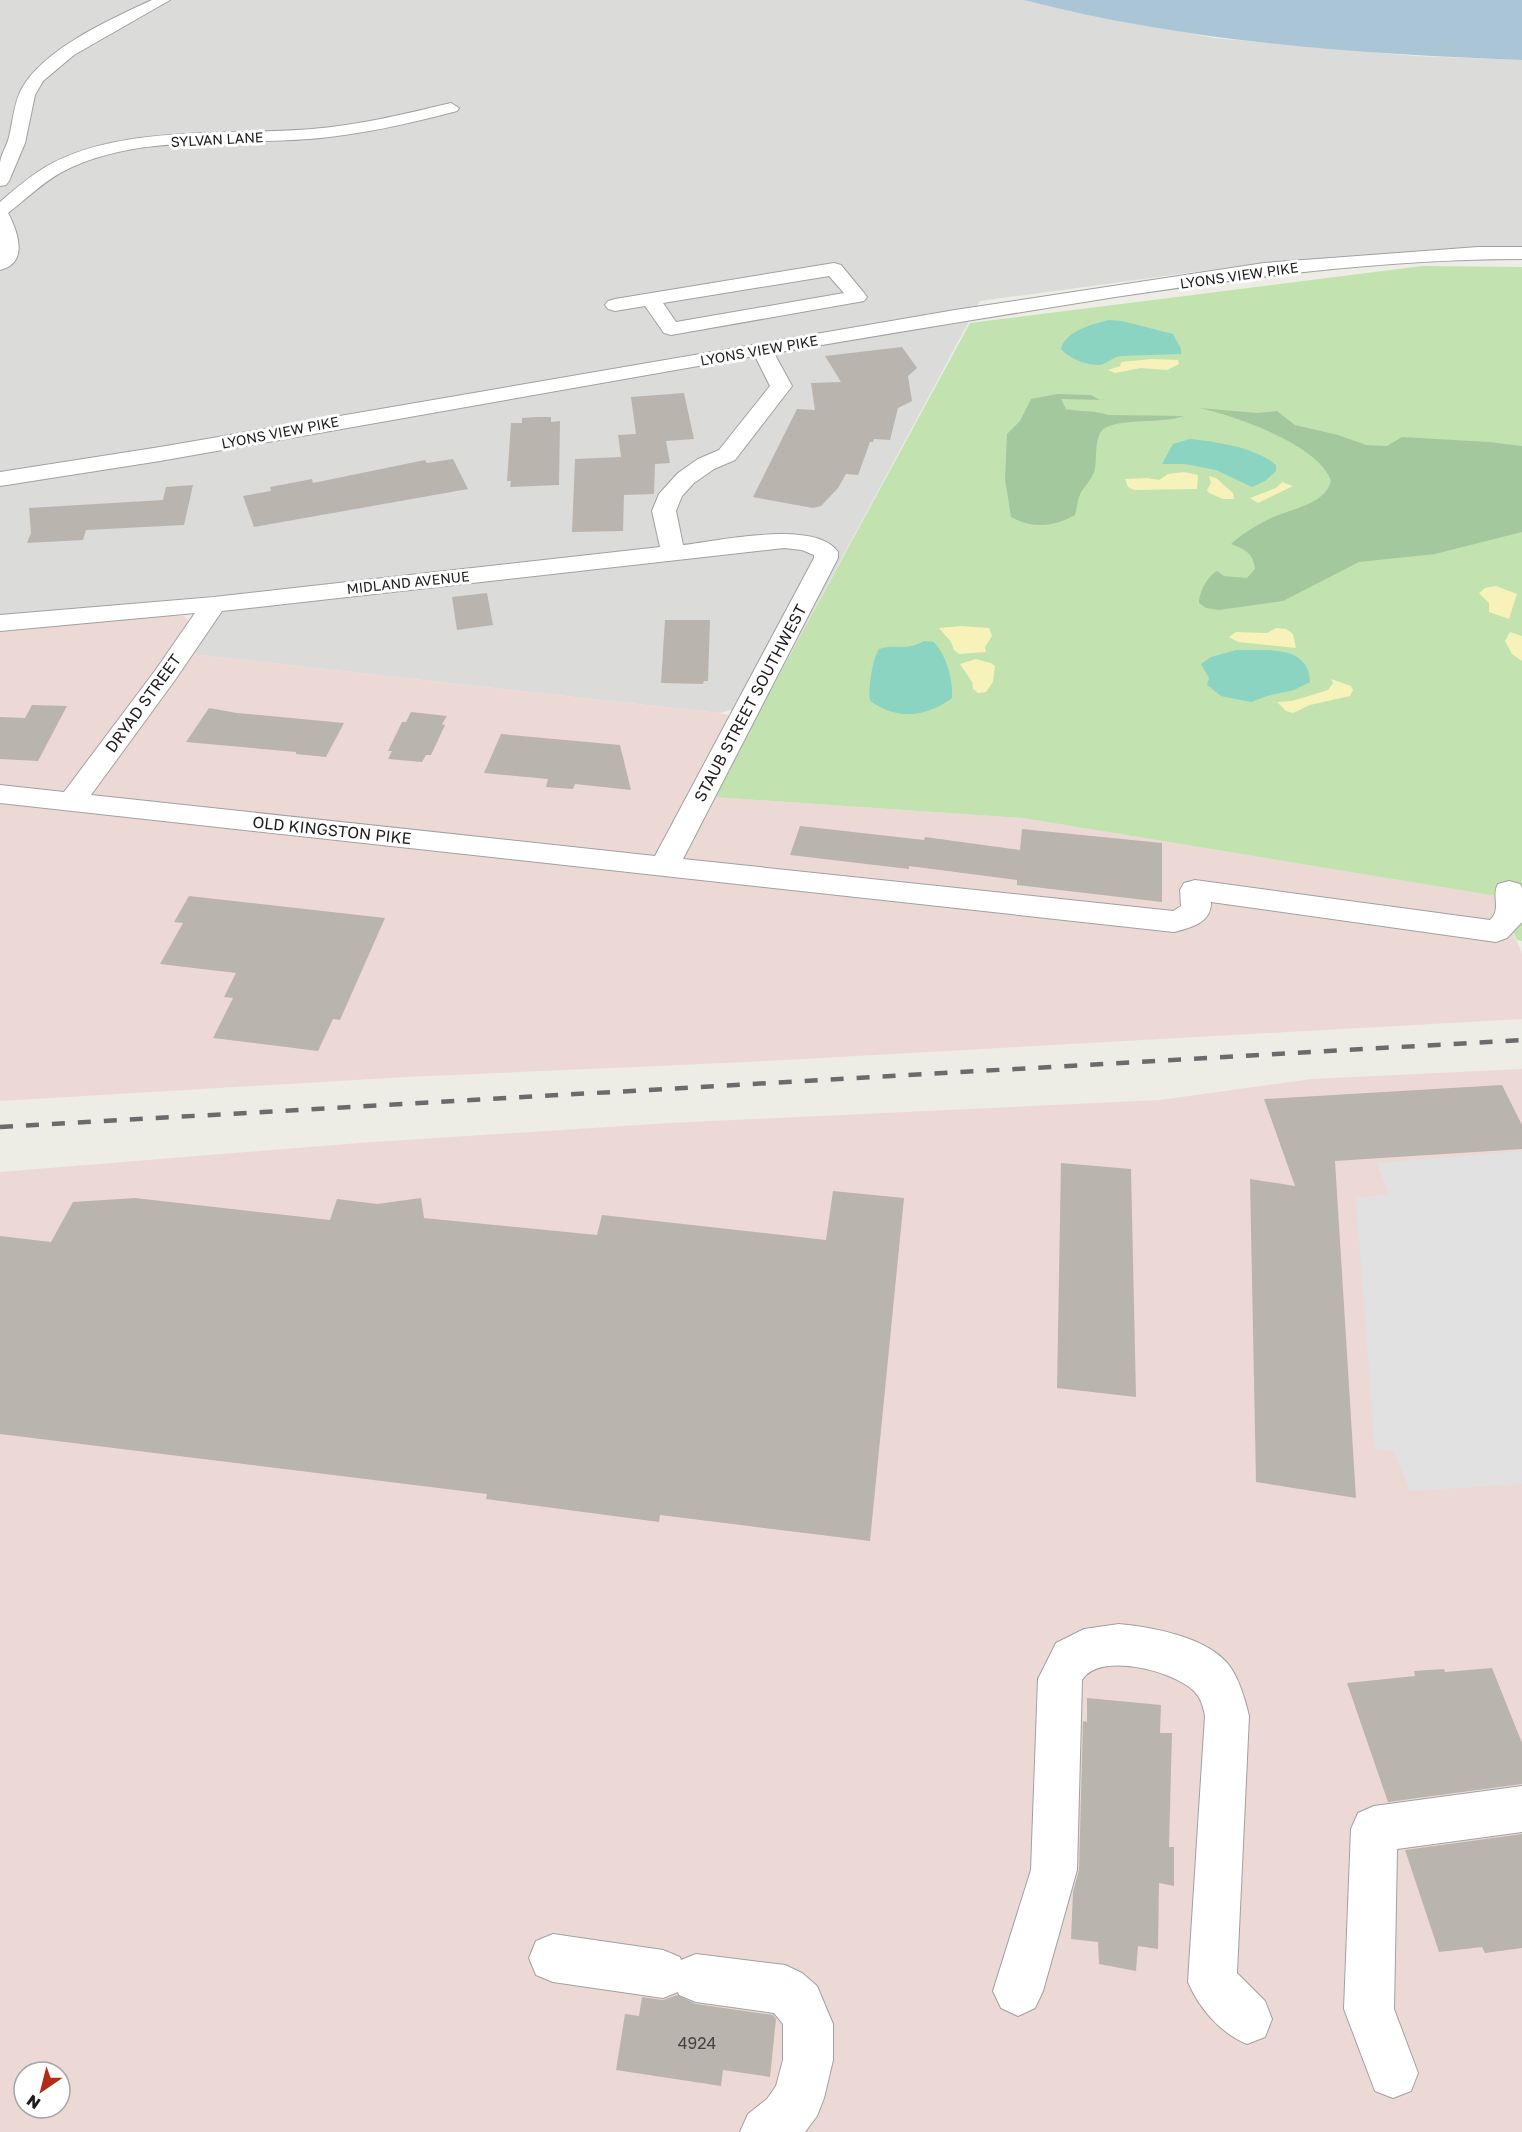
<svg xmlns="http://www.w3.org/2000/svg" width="1522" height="2132" font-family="'Golos Text',sans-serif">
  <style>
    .residential { fill: #dbdbda }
    .commercial { fill: #ecd9d5; fill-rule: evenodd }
    .grass { fill: #c2e2b0 }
    .forest { fill: #a4c89e }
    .sand { fill: #f6f2b9 }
    .pitch { fill: #8bd4c2 }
    .parking { fill: #e1e1e1 }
    .water { fill: #aac6d6 }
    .building { fill: #bab4ae }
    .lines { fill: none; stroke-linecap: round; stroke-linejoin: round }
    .minor-casing { stroke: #a1a1a1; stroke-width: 2 }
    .minor { fill: #fff; fill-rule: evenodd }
    .rail { stroke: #6b6b6b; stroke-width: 4.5; stroke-dasharray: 13 13; stroke-linecap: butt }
    .labels { text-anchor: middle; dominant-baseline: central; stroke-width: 6; stroke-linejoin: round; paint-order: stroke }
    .far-street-label { font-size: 14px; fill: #1d1d1d; stroke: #fff }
    .street-label { font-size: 16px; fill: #1d1d1d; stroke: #fff }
    .near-number-label { font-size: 16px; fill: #444341 }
  </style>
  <rect width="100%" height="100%" fill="#edece5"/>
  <polygon class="residential" points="0,0 1024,0 1214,38 1416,56 1522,60 1522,251 1383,255 1268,262 980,301 765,701 748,697 740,708 719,713 191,654 211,622 225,610 222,595 0,616"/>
  <g class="commercial">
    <polygon points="173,615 184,616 188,620 186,628 191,654 719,713 754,721 714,797 1023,818 1496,896 1522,953 1522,1019 747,1062 406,1077 0,1101 0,629"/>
    <path d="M1522,1069V2132H0V1172L359,1143L670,1123L1160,1100L1312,1079ZM24,2072H60V2108H24Z"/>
  </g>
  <polygon class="grass" points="1422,266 1522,267 1522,941 1517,940 1496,896 1023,818 713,797 970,323"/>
  <g class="forest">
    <path d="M1057,394L1091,395L1100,400L1061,399L1066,409C1080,412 1095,410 1108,415L1184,416C1162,424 1123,418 1105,428C1094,434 1097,458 1095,468C1093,480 1083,486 1079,497C1077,503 1077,508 1075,515C1054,527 1032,529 1011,517L1005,479L1007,434L1020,421L1031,399Z"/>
    <path d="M1199,408L1258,413L1277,411L1295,425L1338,435L1366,445L1387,446L1402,437L1489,442L1522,446V532L1435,554L1359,562L1283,601L1219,610L1206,608L1199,603C1199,591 1208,576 1217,571L1224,576L1247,578L1255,569C1253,552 1245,550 1231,544C1243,533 1257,525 1271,518C1290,509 1325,505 1331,481C1320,445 1233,415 1199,408Z"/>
  </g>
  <g class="sand">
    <polygon points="1152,359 1178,360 1179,364 1167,370 1141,368 1115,373 1108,370 1120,366 1121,362"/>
    <polygon points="1184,472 1198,475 1197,489 1134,490 1128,487 1125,479 1147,478 1159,480 1168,474"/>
    <polygon points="1209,476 1216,478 1233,493 1234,499 1223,499 1209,493 1207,490 1211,483"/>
    <polygon points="1282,482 1293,486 1258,503 1250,498 1276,488"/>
    <polygon points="1496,586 1517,594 1509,619 1489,612 1489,603 1479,593 1485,588"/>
    <polygon points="961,626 989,628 992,636 985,647 986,652 959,654 954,650 951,642 939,628"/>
    <polygon points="1276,628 1286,629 1293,634 1296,648 1238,642 1229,637 1236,632 1267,633"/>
    <polygon points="1510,632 1522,636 1522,661 1512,654 1505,641"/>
    <polygon points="976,659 991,663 995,666 993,682 986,692 978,693 973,689 972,682 960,664"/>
    <polygon points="1331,679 1351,686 1353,690 1350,696 1310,705 1293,713 1286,711 1277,702 1292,701 1328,690 1333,683"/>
  </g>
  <g class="pitch">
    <path d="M1109,320L1122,321L1173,334L1181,349V354L1121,356C1113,357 1110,361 1103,364C1091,368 1068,358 1061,349C1065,331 1093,324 1109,320Z"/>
    <path d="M1190,439C1217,442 1255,447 1276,465V471L1265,481L1252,487L1216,470L1185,464H1162L1173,444Z"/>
    <path d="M924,641L934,642C947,656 953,680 952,698C925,718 897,720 870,701C868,689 872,660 879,649C897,643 905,652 924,641Z"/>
    <path d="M1236,650C1263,651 1309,643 1310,682L1294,690L1267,696L1251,702L1221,696L1207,685L1209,678L1201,664L1211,657Z"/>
  </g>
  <polygon class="parking" points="1522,1151 1522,1484 1410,1491 1394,1452 1375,1449 1356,1198 1389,1194 1376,1163"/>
  <path class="water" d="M1024,0H1522V60C1355,54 1187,42 1024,0Z"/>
  <g class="building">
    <polygon points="902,347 917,368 908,376 912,401 898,408 890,440 874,439 873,442 870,442 858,475 846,474 838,488 821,506 813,508 753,497 797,409 815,410 811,383 841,382 825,356"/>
    <polygon points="684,393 694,439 666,441 670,463 655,464 654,494 624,495 623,531 572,532 575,459 621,457 618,435 636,434 631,397"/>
    <polygon points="536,417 551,417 551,422 560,421 559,485 510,487 511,481 507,481 511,423 522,423 522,418"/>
    <polygon points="453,459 468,489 254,527 243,496 271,491 270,487 312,479 313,483 425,460 427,463"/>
    <polygon points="193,485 184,525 86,530 83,540 27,543 31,533 29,508 163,500 166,487"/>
    <polygon points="487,593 493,625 457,630 452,597"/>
    <polygon points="665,620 710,620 708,681 704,681 703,684 661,683"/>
    <polygon points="32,705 67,706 38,761 0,759 0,717 25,718"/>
    <polygon points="209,708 237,713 344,723 326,757 296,754 296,752 186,742"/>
    <polygon points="411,712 447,716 442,724 445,725 431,755 426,755 422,762 388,759 392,751 388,751 402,722 406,722"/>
    <polygon points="501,734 620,745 631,790 575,784 573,789 546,787 548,779 484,773"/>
    <polygon points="800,826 924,840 925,837 1020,850 1022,829 1162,843 1162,902 1017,885 1017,880 909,866 909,869 790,855"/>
    <polygon points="189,896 385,918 340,1020 333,1019 318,1051 213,1038 233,998 224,997 236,973 160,964 183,923 174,922"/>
    <polygon points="1502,1085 1522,1125 1522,1149 1335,1161 1356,1498 1256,1482 1250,1179 1295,1186 1264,1099"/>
    <polygon points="1061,1163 1131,1169 1136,1397 1057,1388"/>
    <polygon points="833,1191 904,1198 870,1541 660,1515 659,1522 486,1499 487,1494 0,1434 0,1236 51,1242 73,1202 135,1198 330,1220 337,1199 377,1204 421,1198 424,1218 597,1235 602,1215 826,1240"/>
    <polygon points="1492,1668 1522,1743 1522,1784 1388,1802 1347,1683 1415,1676 1414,1671 1444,1669 1445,1672"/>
    <polygon points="1087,1698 1161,1705 1160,1733 1172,1733 1169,1847 1174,1847 1174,1886 1159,1883 1158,1949 1138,1946 1136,1971 1099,1964 1098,1942 1071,1939 1073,1892 1079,1870 1083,1721 1087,1722"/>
    <polygon points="1522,1834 1522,1948 1485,1953 1482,1947 1439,1952 1405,1850"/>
    <polygon points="677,1995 696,2004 773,2015 776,2019 770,2077 723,2070 721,2086 616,2070 625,2014 639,2016 642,1997 663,2000"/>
  </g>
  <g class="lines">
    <g class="minor-casing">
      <g id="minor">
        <path d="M152,0H170L74,55L43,81L35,95L25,143L9,181L6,185L0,186C0,179 0,170 0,163C1,154 7,146 9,137C13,121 14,102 22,88C45,48 111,19 152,0Z"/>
        <path d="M451,103L459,108L457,111C408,124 359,135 309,139C231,145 133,134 62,172C42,183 26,199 8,213C18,232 29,263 0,270V202C15,189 30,176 47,166C122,124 229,136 312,129C359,125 405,114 451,103Z"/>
        <path d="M1478,247H1522V259C1386,259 1250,277 1115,297C1001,315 888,334 774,353L792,386L735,460L714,469L694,483L682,496L676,511L683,545C718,541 815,519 838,552V558L683,859L1173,911L1181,906L1180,890L1184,883L1195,880L1490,920C1502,909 1491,896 1498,884L1509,881L1520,884L1522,888V922L1507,938L1496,942L1211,902C1212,923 1190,928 1174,932L0,803V785L64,792L157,668L195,613L0,631V615L214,597L660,547L652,511L659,494L678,473L698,459L719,450L770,386L755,356L160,461L0,486V472L160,447L955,310L1264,263ZM784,548L802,550L814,555V558L655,856L91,795L175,680L222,611Z"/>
        <path d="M834,263L841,265L864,293L867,297L864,301L671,335L664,333L645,306L615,311L608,309L605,305L608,301L615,299ZM829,276L844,293L676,322L663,303Z"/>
        <path d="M1119,1624C1152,1627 1206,1637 1228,1664C1239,1678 1245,1699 1249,1716L1237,1973L1265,2001L1272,2019L1265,2037L1247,2044C1220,2033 1199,2008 1188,1982L1205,1716C1203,1706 1201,1698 1194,1691C1174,1671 1099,1651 1082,1680L1077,1870L1043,1991L1035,2008L1018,2016L1001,2008L993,1991L1031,1870L1038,1679L1056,1643L1084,1629Z"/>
        <polygon points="1522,1786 1522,1832 1397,1849 1394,2009 1418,2073 1411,2091 1393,2098 1375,2091 1344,2009 1351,1829 1358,1813 1374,1806"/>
        <polygon points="553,1934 663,1950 680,1957 681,1960 696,1954 785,1965 802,1973 817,1986 833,2024 833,2060 824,2098 817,2116 805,2132 740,2132 748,2114 767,2099 776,2086 783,2060 783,2024 774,2013 696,2002 679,1995 678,1992 663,1998 553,1982 536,1975 529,1958 536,1941"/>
      </g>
    </g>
    <use href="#minor" class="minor"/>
    <polyline class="rail" points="0,1127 1522,1040"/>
  </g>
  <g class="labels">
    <g class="far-street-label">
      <text transform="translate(217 139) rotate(-3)">SYLVAN LANE</text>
      <text transform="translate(1239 275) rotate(-8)">LYONS VIEW PIKE</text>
      <text transform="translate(759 350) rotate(-10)">LYONS VIEW PIKE</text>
      <text transform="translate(280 432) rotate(-11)">LYONS VIEW PIKE</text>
      <text transform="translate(408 582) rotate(-6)">MIDLAND AVENUE</text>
    </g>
    <g class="street-label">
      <text transform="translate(143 703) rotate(-54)">DRYAD STREET</text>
      <text transform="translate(750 703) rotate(-62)">STAUB STREET SOUTHWEST</text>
      <text transform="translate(332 830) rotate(6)">OLD KINGSTON PIKE</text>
    </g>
    <g class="near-number-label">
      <text x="697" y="2043">4924</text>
    </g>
  </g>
  <g transform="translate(42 2090) rotate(215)"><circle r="28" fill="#ffffff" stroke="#a5a5a5" stroke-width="1.5"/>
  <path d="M0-4.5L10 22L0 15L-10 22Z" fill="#b42c16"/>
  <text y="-9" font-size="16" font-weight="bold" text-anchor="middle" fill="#1d1d1d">N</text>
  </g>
</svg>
